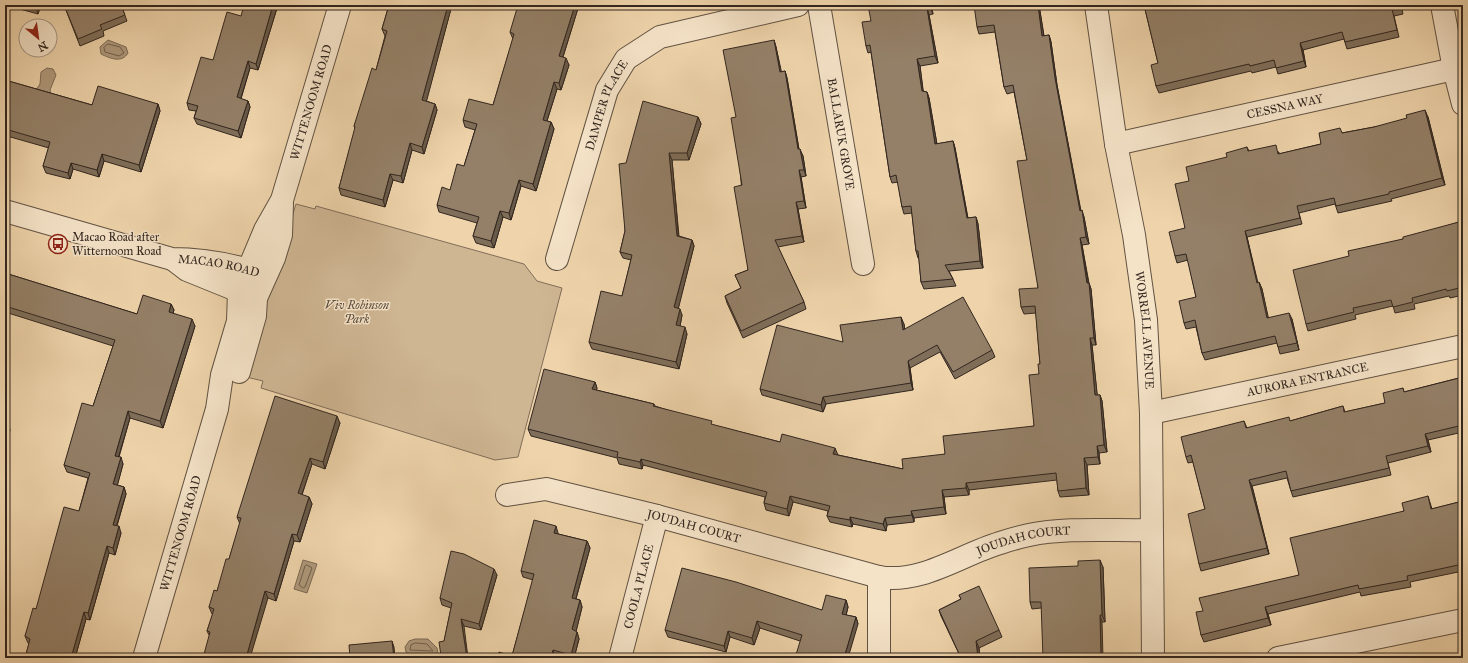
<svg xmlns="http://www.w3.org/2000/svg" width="1468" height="663" font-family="'IM FELL Great Primer',serif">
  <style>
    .green { fill: #cfb693; stroke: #806e59 }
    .water { fill: #af997b; stroke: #7d6b56 }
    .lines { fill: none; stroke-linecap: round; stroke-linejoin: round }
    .shore { stroke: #70604d; stroke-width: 1 }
    .minor-casing { stroke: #615242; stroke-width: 24 }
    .tertiary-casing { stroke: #615242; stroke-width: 24 }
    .minor { stroke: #f5e3c8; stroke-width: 22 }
    .tertiary { stroke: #f5e3c8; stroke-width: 22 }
    .wall { fill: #7f6e59; stroke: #32261f }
    .shaded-wall { fill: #685a49; stroke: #32261f }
    .building { fill: #948068; stroke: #32261f }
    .labels { text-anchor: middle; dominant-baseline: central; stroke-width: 3; stroke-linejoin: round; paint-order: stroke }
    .street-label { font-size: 12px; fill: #32261f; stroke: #f5e3c8 }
    .poi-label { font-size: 12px; fill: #32261f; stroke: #f5e3c8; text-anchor: start }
    .park-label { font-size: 12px; font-style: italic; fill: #594a3c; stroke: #f5e3c8 }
  </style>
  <rect width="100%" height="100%" fill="#efd4ab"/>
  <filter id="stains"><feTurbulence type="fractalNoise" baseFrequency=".005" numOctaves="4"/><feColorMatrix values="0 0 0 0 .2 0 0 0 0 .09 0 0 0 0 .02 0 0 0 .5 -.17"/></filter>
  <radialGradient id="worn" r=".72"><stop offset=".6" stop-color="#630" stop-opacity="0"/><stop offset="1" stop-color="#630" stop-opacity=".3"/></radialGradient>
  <polygon class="green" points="296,204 315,209 316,206 524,264 537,281 562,288 518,457 495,460 261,388 263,381 242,376"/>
  <g class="water">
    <path d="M108,40L126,47L128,53C122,63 111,59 101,54L100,47Z"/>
    <polygon points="47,68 53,69 56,75 50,90 51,95 36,90 40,84 41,72"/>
    <polygon points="303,560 317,564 307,593 294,589"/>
    <polygon points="415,639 428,639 437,648 438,654 434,658 422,654 410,655 406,652 405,647 409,641"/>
  </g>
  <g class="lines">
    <g class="shore">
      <polygon points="108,44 120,47 124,53 119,56 105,52 104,48"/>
      <polygon points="307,565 312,568 305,587 303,588 299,585 305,566"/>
      <polygon points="416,643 427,644 433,651 410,650 411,645"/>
    </g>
    <g class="minor-casing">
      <g id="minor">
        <path id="s1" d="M819,5L863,264"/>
        <path id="s2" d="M1096,5L1116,144L1134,235L1146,320L1151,413L1153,658"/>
        <polyline points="1442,5 1454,69 1463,104"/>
        <path id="s3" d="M1116,144L1454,69"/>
        <path id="s4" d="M5,211L172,259C203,259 235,265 265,275"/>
        <path id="s5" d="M557,259L607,90L626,59L660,37L798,5"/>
        <polyline points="174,260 187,270 256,298"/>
        <path id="s6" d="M1151,413L1463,346"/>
        <path id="s7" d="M507,495L546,489L657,516L879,577C922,584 960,555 1000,543C1009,540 1020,537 1029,535C1066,527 1113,531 1151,530"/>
        <path id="s8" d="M620,658L657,516"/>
        <polyline points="879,658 879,577"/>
        <polyline points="1278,658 1463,620"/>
      </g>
    </g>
    <g class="tertiary-casing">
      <g id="tertiary">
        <polyline points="239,372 255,316 256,298 274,258 281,235 282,204"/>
        <path id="s9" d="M144,658L217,409L222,375L238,321L239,292L265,230L282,200L340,5"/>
      </g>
    </g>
    <use href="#minor" class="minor"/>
    <use href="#tertiary" class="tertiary"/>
  </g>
  <g class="wall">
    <polygon points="5,5 41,5 38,14"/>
    <polygon points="64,5 121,5 127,21 103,31 104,36 80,46"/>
    <polygon points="389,5 452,5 426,101 435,104 437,110 424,154 412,150 403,183 393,180 385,207 341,195 339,188 355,129 354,126 376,70 385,36 382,29"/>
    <polygon points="579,5 563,57 569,65 561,90 557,89 547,121 551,122 554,129 536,191 521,186 511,220 503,217 494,248 476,243 473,236 477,223 439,212 437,205 450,190 464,166 475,130 465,127 463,120 493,105 513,39 510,32"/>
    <polygon points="931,5 933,14 929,15 938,63 920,66 923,91 927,92 929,98 937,144 953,141 955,148 968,218 976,217 978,224 983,268 949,271 953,279 956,286 924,289 921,282 919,258 918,258 916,251 912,213 904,214 902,207 898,182 892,183 890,177 871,52 868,53 866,46 871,21"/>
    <polygon points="1039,5 1044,36 1049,35 1051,42 1057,85 1081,211 1084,217 1089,244 1082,245 1089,283 1091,289 1096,345 1092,345 1097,395 1100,395 1102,401 1107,452 1099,453 1100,464 1087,465 1089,495 1060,497 1058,491 1057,480 969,490 969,495 944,497 946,514 914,518 914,522 887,525 886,531 853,524 852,527 830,522 827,516 828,511 793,502 789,516 766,510 764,503 765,497 643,465 642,469 619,464 617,458 531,436 528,429 595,382 597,388 596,390 654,404 655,406 713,425 780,442 838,455 903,469 945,454 1034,426 1040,364 1036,313 1024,314 1021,307 1038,288 1027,160 1014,92 1007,94 1004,87 995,32 979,34 977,27"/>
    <polygon points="1144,5 1207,5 1207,6 1401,5 1403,14 1394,16 1399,37 1347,49 1344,39 1303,50 1306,67 1278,74 1276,67 1252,73 1251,71 1159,93 1156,86 1158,63"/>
    <polygon points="277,8 258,70 250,68 241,99 248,101 250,107 241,138 197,124 194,118 196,111 189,110 187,103 213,60 241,16"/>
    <polygon points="774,40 776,47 781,72 785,71 787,78 799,149 803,156 806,176 801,177 806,208 798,209 804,242 778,247 804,302 806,309 743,338 727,303 725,296 741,288 735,275 748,270 736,117"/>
    <polygon points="5,80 92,105 158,104 160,111 141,172 104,161 99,177 73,169 70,179 46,173 43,166 49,148 7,136 5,144"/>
    <polygon points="698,117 701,124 689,160 672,160 679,236 692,240 694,246 678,308 682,315 680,326 687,334 679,369 592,349 589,342 622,296 631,260 623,258 620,252 625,231 626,163"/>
    <polygon points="1428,117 1445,185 1391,199 1392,201 1338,213 1335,204 1299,213 1302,224 1247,237 1258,283 1259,282 1262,289 1268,318 1292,319 1299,350 1280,354 1277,343 1205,360 1202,353 1196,327 1186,329 1184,323 1196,297 1188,260 1177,263 1175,256 1185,228 1189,181 1227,157 1247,147 1249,151 1279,152 1279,154 1321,144 1342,133"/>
    <polygon points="1459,222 1463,234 1463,295 1450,298 1449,296 1414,304 1415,309 1395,313 1393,306 1355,315 1356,319 1308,331 1306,324 1349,256 1403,239"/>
    <polygon points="5,273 137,314 171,304 174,310 173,313 195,326 163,428 130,418 119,457 123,464 117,485 124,487 126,494 117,526 121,533 115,555 109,553 90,620 86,619 75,658 25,658 29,644 28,643 25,636 36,609 79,511 88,478 67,472 64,465 93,406 113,346 5,312"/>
    <polygon points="904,324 904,330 992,350 995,357 955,379 940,352 910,368 913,390 826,404 823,412 762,395 760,389 843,342"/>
    <polygon points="1463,377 1463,432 1428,440 1431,452 1388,463 1391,475 1293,497 1291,491 1287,478 1252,486 1269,554 1201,571 1199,564 1205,509 1193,462 1188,463 1186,457 1244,421 1247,428 1290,421 1343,406 1345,412 1385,403 1403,388 1404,392"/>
    <polygon points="340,423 325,469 312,464 302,495 309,497 312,504 300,542 294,541 276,601 268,598 209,635 207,631 213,614 212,614 209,607 217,591 229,559 240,524 237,517"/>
    <polygon points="1428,496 1432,509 1463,501 1463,571 1410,582 1411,587 1361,596 1360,592 1268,614 1271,625 1204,642 1201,635 1203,611 1299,575"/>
    <polygon points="558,533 558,534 587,541 590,548 576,599 580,600 582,607 576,631 577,632 579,639 574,658 560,658 555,657 512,656 533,580 523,577 521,571"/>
    <polygon points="1103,567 1105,622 1102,622 1041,608 1032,609 1030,602"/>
    <polygon points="497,575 481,630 464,626 441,656 451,608 442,605 440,598"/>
    <polygon points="959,595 999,630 1002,637 979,648 980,658 961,658 941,616 939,610 961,599"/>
    <polygon points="846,600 848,607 846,615 856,617 858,624 800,641 760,628 754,645 730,637 726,652 668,637 665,630 822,610"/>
  </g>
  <g class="shaded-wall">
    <polygon points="37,5 41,5 38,14 36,8"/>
    <polygon points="273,5 276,5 277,8 258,70 256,64"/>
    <polygon points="448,5 452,5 425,107 422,100"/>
    <polygon points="575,5 579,5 561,63 559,56"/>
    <polygon points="930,5 931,5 933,14 930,7"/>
    <polygon points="1038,5 1039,5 1045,43 1042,36"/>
    <polygon points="927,8 929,15 938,63 935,56"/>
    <polygon points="1049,35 1051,42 1057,85 1082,218 1080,211 1055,78"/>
    <polygon points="774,40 776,47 783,79 780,72"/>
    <polygon points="1300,43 1303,50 1306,67 1304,61"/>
    <polygon points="566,58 569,65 561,90 559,83"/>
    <polygon points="917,59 920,66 924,97 922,91"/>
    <polygon points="248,61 250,68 239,104 237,97"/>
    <polygon points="785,71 787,78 800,156 798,149"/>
    <polygon points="554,82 557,89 545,127 543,120"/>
    <polygon points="927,92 929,98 938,151 935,144"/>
    <polygon points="248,101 250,107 241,138 238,131"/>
    <polygon points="158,104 160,111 141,172 139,165"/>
    <polygon points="435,104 437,110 424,154 422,147"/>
    <polygon points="1425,110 1428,117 1445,185 1442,178"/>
    <polygon points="698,117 701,124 689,160 687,153"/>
    <polygon points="551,122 554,129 536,191 533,184"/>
    <polygon points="5,130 7,136 5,144"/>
    <polygon points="953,141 955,148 969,225 967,218"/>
    <polygon points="410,143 412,150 403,183 401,176"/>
    <polygon points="800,149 803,156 806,176 804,170"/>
    <polygon points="669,153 672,160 679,243 677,236"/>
    <polygon points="102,154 104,161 99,177 97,170"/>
    <polygon points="71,163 73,169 70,179 68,173"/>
    <polygon points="799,170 801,177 806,208 804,201"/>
    <polygon points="390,174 393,180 385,207 383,200"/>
    <polygon points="519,180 521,186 511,220 509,213"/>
    <polygon points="796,202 798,209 804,242 802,236"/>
    <polygon points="1082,210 1084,217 1089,244 1086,237"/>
    <polygon points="500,211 503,217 494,248 491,241"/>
    <polygon points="976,217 978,224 983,268 980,261"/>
    <polygon points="1245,231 1247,237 1259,290 1257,283"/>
    <polygon points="1080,238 1082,245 1089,287 1089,283 1091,289 1096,345 1094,338 1087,283"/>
    <polygon points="692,240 694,246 677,314 674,307"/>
    <polygon points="1259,282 1262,289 1270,325 1267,318"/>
    <polygon points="171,304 174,310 171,319 169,312"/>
    <polygon points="680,309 682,315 679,332 676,325"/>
    <polygon points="1289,313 1292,319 1299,350 1297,343"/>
    <polygon points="901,317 904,324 906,337 903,330"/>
    <polygon points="192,319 195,326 163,428 160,421"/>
    <polygon points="685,327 687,334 679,369 676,362"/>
    <polygon points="1090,338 1092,345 1098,402 1095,395"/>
    <polygon points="908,361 910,368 913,390 911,383"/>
    <polygon points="595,382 597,388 595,396 592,389"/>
    <polygon points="1100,395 1102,401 1107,452 1104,445"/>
    <polygon points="823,397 826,404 823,412 821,405"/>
    <polygon points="128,411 130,418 117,462 115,456"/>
    <polygon points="337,416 340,423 325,469 323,462"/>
    <polygon points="8,424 10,430 5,448 5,434"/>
    <polygon points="1425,434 1428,440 1431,452 1428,446"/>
    <polygon points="1097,446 1099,453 1100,464 1098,457"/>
    <polygon points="835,448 838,455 836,461 833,454"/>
    <polygon points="121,457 123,464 116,491 113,484"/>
    <polygon points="310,458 312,464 300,500 298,493"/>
    <polygon points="1084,458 1087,465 1089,495 1086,488"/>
    <polygon points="641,459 643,465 642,469 640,462"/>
    <polygon points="1249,480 1252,486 1269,554 1267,548"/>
    <polygon points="966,483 969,490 969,495 966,488"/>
    <polygon points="124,487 126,494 115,531 113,525"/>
    <polygon points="942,490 944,497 946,514 944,507"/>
    <polygon points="790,496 793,502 789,516 787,509"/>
    <polygon points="309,497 312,504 300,542 297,535"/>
    <polygon points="911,511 914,518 914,522 912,515"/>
    <polygon points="850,517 853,524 852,527 850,520"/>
    <polygon points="885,518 887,525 886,531 883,524"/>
    <polygon points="119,526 121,533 115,555 113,548"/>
    <polygon points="556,526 558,533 556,540 554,533"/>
    <polygon points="292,534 294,541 276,601 274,594"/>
    <polygon points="587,541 590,548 574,605 572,598"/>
    <polygon points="107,546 109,553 90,620 88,613"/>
    <polygon points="1100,560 1103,567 1105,622 1102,615"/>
    <polygon points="494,569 497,575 481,630 479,624"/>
    <polygon points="265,591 268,598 250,658 246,658"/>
    <polygon points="580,600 582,607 575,636 572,629"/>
    <polygon points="846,600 848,607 845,620 842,614"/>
    <polygon points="1265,607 1268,614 1271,625 1268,618"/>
    <polygon points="84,612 86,619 75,658 71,658"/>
    <polygon points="1100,615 1102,622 1103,658 1101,658"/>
    <polygon points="856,617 858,624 848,658 844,658"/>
    <polygon points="461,619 464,626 468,658 467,658"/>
    <polygon points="757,621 760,628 754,645 752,638"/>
    <polygon points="728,631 730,637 726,652 724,646"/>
    <polygon points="577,632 579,639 574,658 572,658 571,655"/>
    <polygon points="392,641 394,647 395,658 394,658"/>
    <polygon points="976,641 979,648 980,658 978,658"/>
    <polygon points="553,650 555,657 555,658 551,658"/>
  </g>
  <g class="building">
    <polygon points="26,5 37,5 36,8"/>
    <polygon points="64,5 121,5 125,15 100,25 102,29 78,39"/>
    <polygon points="244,5 273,5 256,64 248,61 237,97 248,101 238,131 194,118 198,106 187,103 201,57 213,60 227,12 241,16"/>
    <polygon points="389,5 448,5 422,100 435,104 422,147 410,143 401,176 390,174 383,200 339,188 355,127 354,126 372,68 376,70 387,31 382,29"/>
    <polygon points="518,5 575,5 559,56 566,58 559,83 554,82 543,120 551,122 533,184 519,180 509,213 500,211 491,241 473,236 479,217 437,205 442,187 450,190 457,164 464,166 477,124 463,120 469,99 493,105 514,34 510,32"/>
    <polygon points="868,5 930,5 930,7 927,8 935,56 917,59 922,91 927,92 935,144 953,141 967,218 976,217 980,261 945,265 953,279 921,282 918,251 916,251 911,206 902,207 896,175 890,177 870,45 866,46 862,22 871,21"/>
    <polygon points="974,5 1038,5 1042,36 1049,35 1055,78 1080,211 1082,210 1086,237 1080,238 1087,283 1089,283 1094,338 1090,338 1095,395 1100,395 1104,445 1097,446 1098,457 1084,458 1086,488 1058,491 1056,473 966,483 966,488 942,490 944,507 911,511 912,515 885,518 883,524 850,517 850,520 827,516 830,506 790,496 787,509 764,503 767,492 641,459 640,462 617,457 618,452 528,429 544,369 595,382 592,389 654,404 653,406 712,421 711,424 780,442 782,434 835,448 833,454 903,469 902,459 945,454 943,436 1034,426 1029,375 1039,374 1038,364 1040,364 1035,306 1021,307 1019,289 1038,288 1017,161 1027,160 1013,85 1004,87 994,25 977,27"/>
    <polygon points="1144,5 1206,5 1206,6 1212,5 1400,5 1401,7 1392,9 1397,30 1345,42 1342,32 1300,43 1304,61 1276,68 1274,60 1250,66 1249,64 1156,86 1151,65 1158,63"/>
    <polygon points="774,40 780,72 785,71 798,149 800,149 804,170 799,170 804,201 796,202 802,236 775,240 804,302 741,331 725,296 741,288 735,275 748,270 734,187 742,185 731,118 736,117 723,50"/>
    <polygon points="5,80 92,105 98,86 158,104 139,165 102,154 97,170 71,163 68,173 43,166 50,142 5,129"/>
    <polygon points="643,101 698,117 687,153 669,153 677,236 692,240 674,307 680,309 676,325 685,327 676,362 589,342 601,291 622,296 632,255 620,252 625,231 619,164 626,163"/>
    <polygon points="1425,110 1442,178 1389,192 1389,194 1336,206 1334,198 1297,206 1300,218 1245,231 1257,283 1259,282 1267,318 1289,313 1297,343 1278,347 1275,336 1202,353 1195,320 1184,323 1179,301 1196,297 1186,254 1175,256 1169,232 1185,228 1175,184 1189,181 1186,167 1227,157 1226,153 1247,147 1248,151 1276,145 1278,154 1321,144 1319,133 1340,128 1342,133 1374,127 1407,118 1406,115"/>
    <polygon points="1459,222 1463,237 1463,287 1447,291 1446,289 1412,298 1413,302 1393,307 1391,300 1353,308 1354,312 1306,324 1293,270 1349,256 1348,251 1403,239 1403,237"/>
    <polygon points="5,273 137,314 143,295 171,304 169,312 192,319 160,421 128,411 115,456 121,457 113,484 124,487 113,525 119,526 113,548 107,546 88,613 84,612 71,658 25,658 30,639 25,636 33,608 36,609 64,507 79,511 90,473 64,465 82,403 93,406 115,340 5,306"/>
    <polygon points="963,297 992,350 953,372 937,345 908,361 911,383 823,397 821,405 760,389 777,325 843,342 840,325 901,317 903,330"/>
    <polygon points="1463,377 1463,425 1425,434 1428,446 1386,456 1389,468 1291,491 1286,471 1249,480 1267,548 1199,564 1188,514 1205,509 1191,455 1186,457 1181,437 1244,421 1246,428 1289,417 1290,421 1343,406 1344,412 1385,403 1383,393 1403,388 1404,392"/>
    <polygon points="275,396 337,416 323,462 310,458 298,493 309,497 297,535 292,534 274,594 265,591 246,658 203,658 210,632 207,631 214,609 209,607 214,590 217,591 226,559 229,559 241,518 237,517"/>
    <polygon points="5,423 8,424 5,434"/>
    <polygon points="1428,496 1431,509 1463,501 1463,564 1407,576 1408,580 1359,589 1358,585 1265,607 1268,618 1201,635 1196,612 1203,611 1199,598 1299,575 1290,538 1404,511 1402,503"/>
    <polygon points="534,520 556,526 554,533 587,541 572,598 580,600 572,629 577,632 571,655 553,650 551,658 497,658 499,652 512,656 534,574 521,571"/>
    <polygon points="451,551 464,554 494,569 479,624 461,619 467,658 427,658 441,656 439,642 444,641 452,603 440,598"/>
    <polygon points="1100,560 1102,615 1100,615 1101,658 1043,658 1041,602 1030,602 1029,568 1078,566 1078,561"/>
    <polygon points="682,568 736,582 822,610 826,595 846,600 842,614 856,617 844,658 795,658 802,635 757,621 752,638 728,631 724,646 665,630"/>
    <polygon points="979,586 999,630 976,641 978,658 961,658 939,610 961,599 959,595"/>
    <polygon points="1461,637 1463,637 1463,644"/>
    <polygon points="392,641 394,658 350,658 349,645"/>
    <polygon points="1463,651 1463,658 1457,658 1459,658 1458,653"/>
  </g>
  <defs>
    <g id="bus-ring" transform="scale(1)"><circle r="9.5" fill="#f5e3c8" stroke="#8f2418" stroke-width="1.5"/><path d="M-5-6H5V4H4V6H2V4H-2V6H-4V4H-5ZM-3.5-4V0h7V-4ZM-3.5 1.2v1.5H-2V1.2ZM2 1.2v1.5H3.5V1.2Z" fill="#8f2418"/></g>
  </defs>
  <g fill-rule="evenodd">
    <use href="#bus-ring" x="58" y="244"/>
  </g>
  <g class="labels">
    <g class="street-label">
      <text stroke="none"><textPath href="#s9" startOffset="583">WITTENOOM ROAD</textPath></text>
      <text stroke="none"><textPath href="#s5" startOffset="162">DAMPER PLACE</textPath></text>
      <text stroke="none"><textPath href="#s3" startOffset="173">CESSNA WAY</textPath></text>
      <text stroke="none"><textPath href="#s1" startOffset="131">BALLARUK GROVE</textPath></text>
      <text stroke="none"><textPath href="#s4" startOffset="221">MACAO ROAD</textPath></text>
      <text stroke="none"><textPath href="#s2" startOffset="329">WORRELL AVENUE</textPath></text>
      <text stroke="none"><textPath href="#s6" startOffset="160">AURORA ENTRANCE</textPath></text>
      <text stroke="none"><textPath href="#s7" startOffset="192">JOUDAH COURT</textPath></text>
      <text stroke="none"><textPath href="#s9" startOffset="130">WITTENOOM ROAD</textPath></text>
      <text stroke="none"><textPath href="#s7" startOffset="535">JOUDAH COURT</textPath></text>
      <text stroke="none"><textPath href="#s8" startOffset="74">COOLA PLACE</textPath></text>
    </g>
    <g class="poi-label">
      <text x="72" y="237">Macao Road after<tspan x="72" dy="14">Witternoom Road</tspan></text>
    </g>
    <g class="park-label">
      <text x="357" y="305">Viv Robinson<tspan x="357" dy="14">Park</tspan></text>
    </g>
  </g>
  <rect width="1468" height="663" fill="none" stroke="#efd4ab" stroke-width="20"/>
  <rect x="6" y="6" width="1456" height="651" fill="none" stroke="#32261f" stroke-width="2"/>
  <rect x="10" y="10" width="1448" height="643" fill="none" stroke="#32261f"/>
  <g transform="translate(38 38) rotate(151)"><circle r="19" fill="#f5e3c8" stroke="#a79784"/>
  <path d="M0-3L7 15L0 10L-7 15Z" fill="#8f2418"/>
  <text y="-6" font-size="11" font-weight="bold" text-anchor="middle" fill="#32261f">N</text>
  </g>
  <rect width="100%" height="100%" filter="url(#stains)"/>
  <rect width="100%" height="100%" fill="url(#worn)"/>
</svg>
